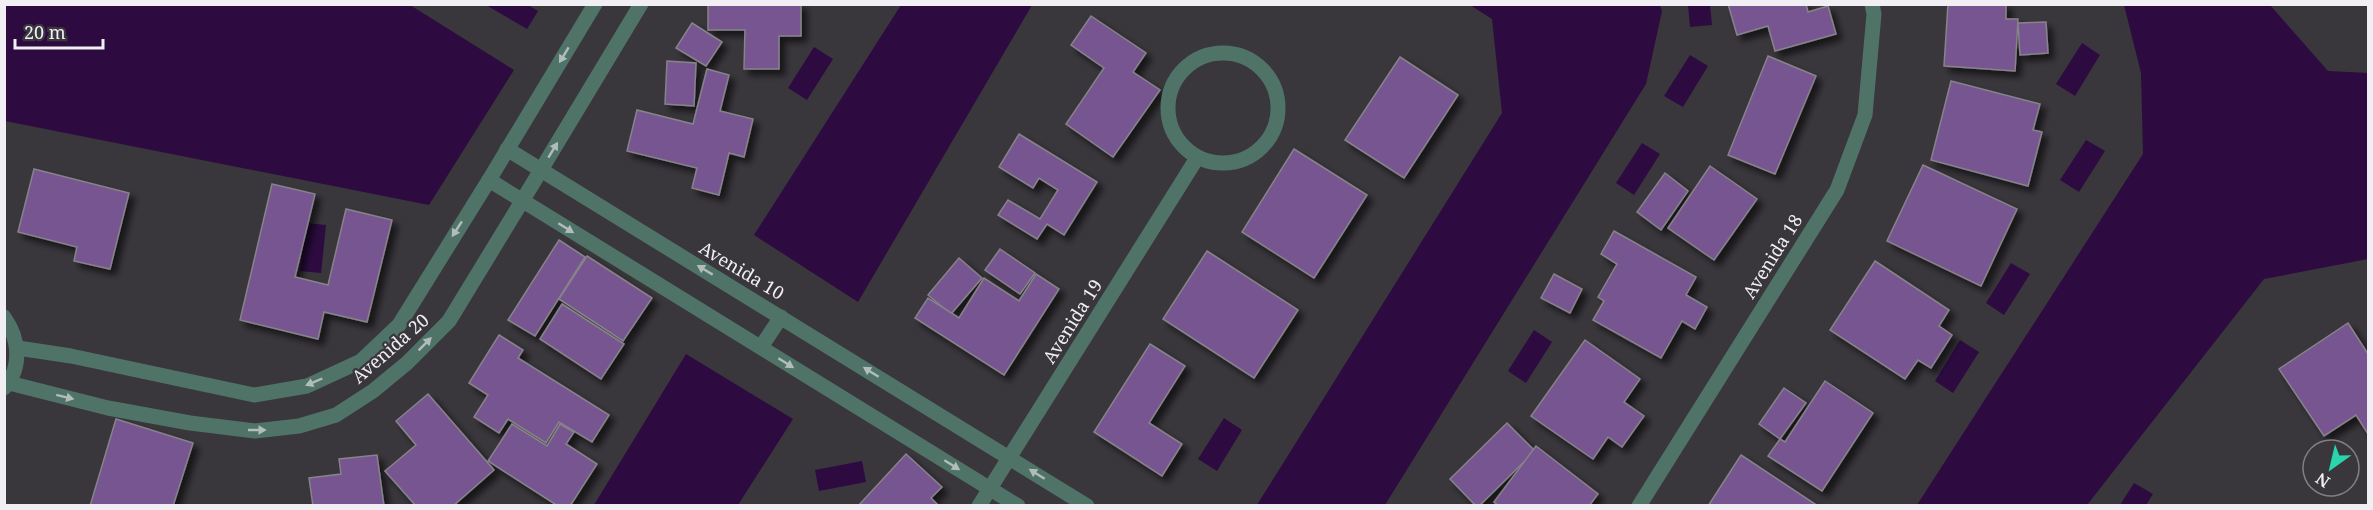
<svg xmlns="http://www.w3.org/2000/svg" width="2373" height="510" font-family="'Noto Serif',serif">
  <style>
    .water { fill: #2d0b41 }
    .building { fill: #765591; stroke: #868389; stroke-width: 1.5; filter: url(#shadow) }
    .lines { fill: none; stroke-linecap: round; stroke-linejoin: round }
    .minor { stroke: #507367; stroke-width: 15 }
    .oneway { fill: #b1bdbb }
    .labels { text-anchor: middle; dominant-baseline: central; stroke-width: 4.5; stroke-linejoin: round; paint-order: stroke }
    .street-label { font-size: 18px; fill: #f1eff3; stroke: #39363c }
  </style>
  <defs>
    <filter id="shadow"><feDropShadow dx="5.5" dy="5.5" stdDeviation="3" flood-color="#0009"/></filter>
  </defs>
  <rect width="100%" height="100%" fill="#39363c"/>
  <g class="water">
    <polygon points="4,5 410,5 514,70 429,205 5,121"/>
    <polygon points="486,5 528,5 538,11 527,29"/>
    <polygon points="901,5 1032,5 858,302 754,235"/>
    <polygon points="1470,5 1660,5 1662,11 1646,84 1385,505 1257,505 1502,113 1492,19"/>
    <polygon points="1688,5 1710,5 1712,25 1690,27"/>
    <polygon points="2124,5 2270,5 2328,71 2368,73 2368,259 2264,279 2087,505 1917,505 2143,154 2141,73"/>
    <polygon points="2082,43 2100,55 2075,96 2056,84"/>
    <polygon points="814,47 833,59 807,100 788,88"/>
    <polygon points="1690,55 1708,66 1683,107 1664,96"/>
    <polygon points="2086,140 2105,151 2079,192 2060,180"/>
    <polygon points="1642,143 1660,154 1634,195 1616,183"/>
    <polygon points="305,223 326,225 321,273 300,271"/>
    <polygon points="2011,263 2030,274 2004,315 1986,303"/>
    <polygon points="1534,330 1552,342 1526,383 1508,371"/>
    <polygon points="1960,340 1979,352 1953,393 1935,381"/>
    <polygon points="686,354 793,419 738,505 594,505"/>
    <polygon points="1224,418 1242,430 1217,471 1198,459"/>
    <polygon points="862,461 866,482 819,491 815,470"/>
    <polygon points="2134,483 2153,494 2146,505 2120,505"/>
  </g>
  <g class="building">
    <polygon points="708,4 801,4 801,36 779,36 779,69 744,69 745,30 708,30"/>
    <polygon points="1728,4 1806,4 1808,12 1828,6 1836,34 1775,51 1768,26 1737,35"/>
    <polygon points="1948,4 2006,4 2006,19 2018,19 2015,71 1944,66"/>
    <polygon points="1091,16 1146,53 1133,72 1160,90 1113,157 1066,124 1104,68 1071,45"/>
    <polygon points="2046,22 2048,53 2020,55 2018,23"/>
    <polygon points="692,23 722,42 706,66 676,48"/>
    <polygon points="1768,56 1816,76 1775,174 1728,155"/>
    <polygon points="1400,57 1458,95 1404,178 1345,140"/>
    <polygon points="667,61 696,63 694,106 665,104"/>
    <polygon points="707,69 729,75 720,111 753,119 744,157 729,153 719,195 692,188 697,168 627,151 637,110 693,124"/>
    <polygon points="1951,81 2040,104 2033,130 2042,132 2028,186 1931,160"/>
    <polygon points="1019,134 1097,182 1064,235 1047,224 1037,239 998,215 1008,200 1040,219 1058,190 1039,178 1033,188 999,167"/>
    <polygon points="1294,149 1367,195 1314,278 1242,232"/>
    <polygon points="1923,165 2017,209 1981,286 1887,241"/>
    <polygon points="1710,166 1757,199 1714,260 1668,228"/>
    <polygon points="34,169 129,193 110,269 74,261 77,247 18,232"/>
    <polygon points="1665,173 1688,191 1661,230 1637,212"/>
    <polygon points="272,184 315,194 295,277 328,285 346,209 392,220 367,322 324,312 318,339 240,320"/>
    <polygon points="1614,231 1696,277 1686,295 1707,307 1695,329 1682,321 1661,358 1593,320 1604,301 1598,297 1617,264 1601,254"/>
    <polygon points="559,240 585,257 535,336 508,320"/>
    <polygon points="1000,249 1035,273 1020,294 985,270"/>
    <polygon points="1207,251 1298,310 1254,378 1163,319"/>
    <polygon points="587,256 652,298 623,341 559,299"/>
    <polygon points="959,258 982,278 951,314 928,295"/>
    <polygon points="1875,261 1949,310 1939,326 1952,335 1931,368 1918,360 1905,379 1830,330"/>
    <polygon points="1036,274 1059,289 1004,375 915,318 928,298 959,318 984,278 1019,301"/>
    <polygon points="1554,274 1582,289 1570,313 1541,298"/>
    <polygon points="562,304 624,344 601,379 540,339"/>
    <polygon points="2348,323 2368,354 2368,434 2356,415 2324,436 2279,369"/>
    <polygon points="499,335 523,350 518,358 609,415 592,442 559,422 546,443 508,419 499,433 474,417 488,395 469,383"/>
    <polygon points="1585,340 1640,379 1624,402 1644,416 1622,447 1608,437 1593,459 1531,416"/>
    <polygon points="1150,344 1185,366 1149,423 1182,444 1162,476 1094,432"/>
    <polygon points="1825,381 1873,413 1822,491 1768,456 1780,439 1785,442"/>
    <polygon points="1784,388 1806,403 1780,439 1759,424"/>
    <polygon points="428,394 494,470 453,506 416,506 385,471 416,445 396,421"/>
    <polygon points="116,419 193,443 173,506 90,506"/>
    <polygon points="1507,423 1535,451 1479,506 1476,506 1450,479"/>
    <polygon points="512,424 547,446 560,424 574,432 566,444 597,464 570,506 558,506 488,461"/>
    <polygon points="1536,446 1598,494 1589,506 1499,506 1494,502"/>
    <polygon points="906,454 942,487 931,498 939,506 858,506"/>
    <polygon points="377,455 384,506 313,506 309,478 341,474 339,459"/>
    <polygon points="1741,455 1818,506 1708,506"/>
  </g>
  <g class="lines">
    <g class="minor">
      <polyline points="595,4 489,180 1018,506"/>
      <polyline points="641,4 541,170 1087,506"/>
      <circle cx="1223" cy="108" r="55"/>
      <path d="M4,317C19,338 23,367 4,388"/>
      <polyline points="761,347 781,317"/>
      <polyline points="18,348 71,356 254,395 307,386 361,361 399,325 489,180"/>
      <polyline points="9,383 108,408 190,423 255,431 299,426 336,415 373,391 407,363 449,321 541,170 507,149"/>
      <polyline points="979,506 1197,158"/>
      <polyline points="1639,506 1837,190 1865,115 1874,14 1872,4"/>
    </g>
  </g>
  <defs><path id="oneway-solid" d="M-6-.8H1V-3.2L6.5 0L1 3.2V.8H-6Z" transform="scale(1.5)"/></defs>
  <g class="oneway">
    <use href="#oneway-solid" transform="translate(564 55) rotate(121)"/>
    <use href="#oneway-solid" transform="translate(553 150) rotate(-59)"/>
    <use href="#oneway-solid" transform="translate(566 228) rotate(32)"/>
    <use href="#oneway-solid" transform="translate(457 229) rotate(123)"/>
    <use href="#oneway-solid" transform="translate(705 270) rotate(-149)"/>
    <use href="#oneway-solid" transform="translate(425 344) rotate(-45)"/>
    <use href="#oneway-solid" transform="translate(786 363) rotate(32)"/>
    <use href="#oneway-solid" transform="translate(871 372) rotate(-148)"/>
    <use href="#oneway-solid" transform="translate(314 382) rotate(157)"/>
    <use href="#oneway-solid" transform="translate(65 397) rotate(14)"/>
    <use href="#oneway-solid" transform="translate(257 430)"/>
    <use href="#oneway-solid" transform="translate(952 465) rotate(32)"/>
    <use href="#oneway-solid" transform="translate(1037 474) rotate(-148)"/>
  </g>
  <g class="labels">
    <g class="street-label">
      <text transform="translate(1772 256) rotate(-58)">Avenida 18</text>
      <text transform="translate(742 270) rotate(31)">Avenida 10</text>
      <text transform="translate(1072 321) rotate(-58)">Avenida 19</text>
      <text transform="translate(390 348) rotate(-41)">Avenida 20</text>
    </g>
  </g>
  <rect width="2373" height="510" fill="none" stroke="#f1eff3" stroke-width="12"/>
  <g transform="translate(2331 468) rotate(214)"><circle r="28" fill="#39363c" stroke="#838085" stroke-width="1.5"/>
  <path d="M0-4.5L10 22L0 15L-10 22Z" fill="#2ad5ac"/>
  <text y="-9" font-size="16" font-weight="bold" text-anchor="middle" fill="#f1eff3">N</text>
  </g>
  <path d="M15 39v9h88v-9" fill="none" stroke="#f1eff3" stroke-width="3"/>
  <text x="24" y="39" font-size="18" fill="#f1eff3" stroke="#39363c" stroke-width="4.5" paint-order="stroke">20 m</text>
</svg>
